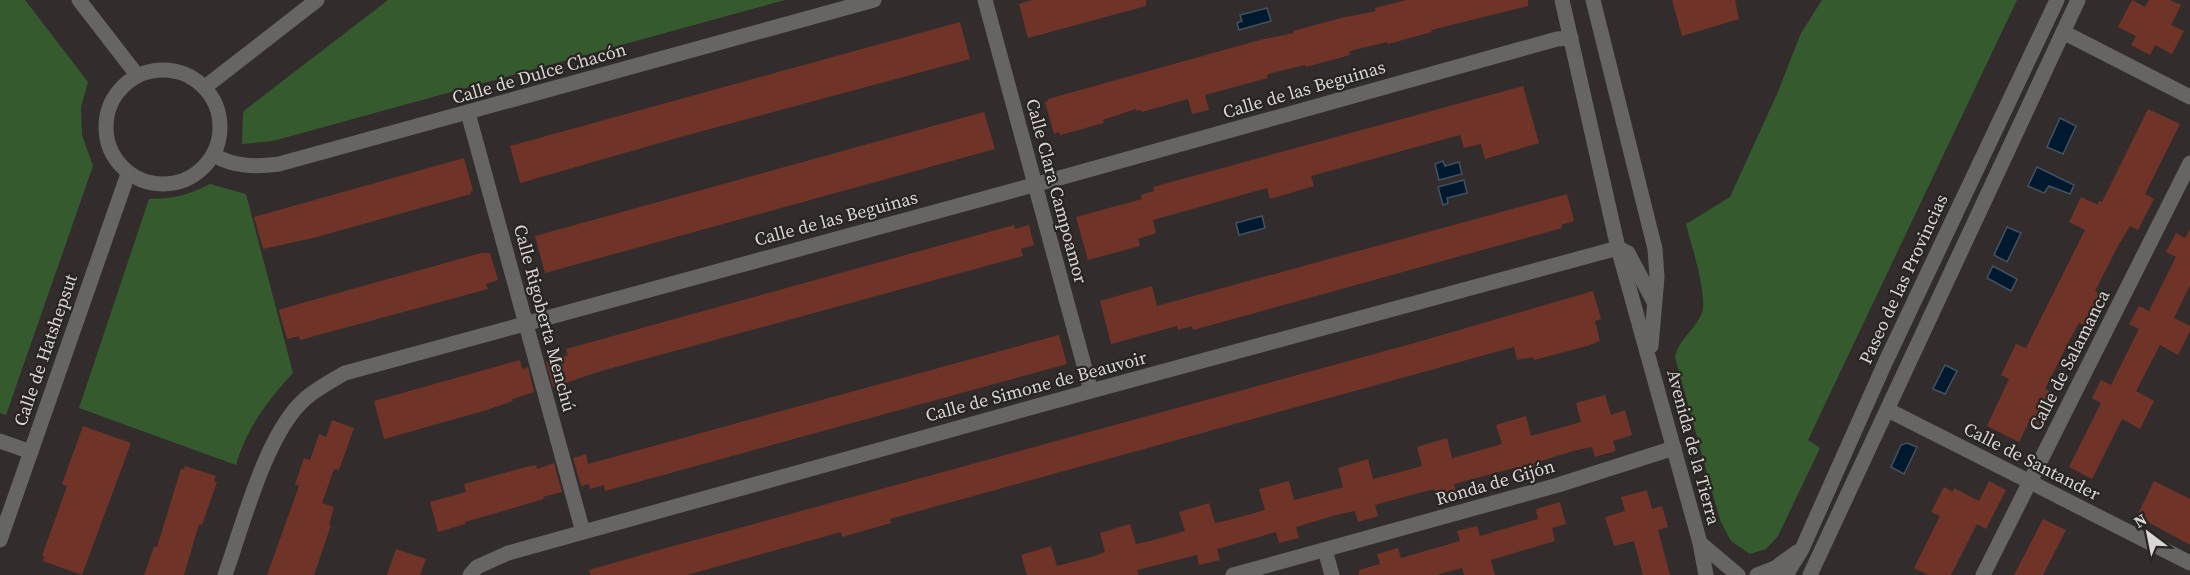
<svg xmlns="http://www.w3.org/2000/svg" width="2190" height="575" font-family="'Source Serif 4',serif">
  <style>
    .green { fill: #355a2d }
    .water { fill: #01192e; stroke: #425260; stroke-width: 1.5 }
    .building { fill: #703327 }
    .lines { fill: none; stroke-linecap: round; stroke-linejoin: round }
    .minor { stroke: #676564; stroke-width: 15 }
    .labels { text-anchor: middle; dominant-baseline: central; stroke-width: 4.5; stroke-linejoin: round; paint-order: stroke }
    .street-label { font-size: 18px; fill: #d9d6d4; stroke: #282422 }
  </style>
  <rect width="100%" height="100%" fill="#322d2c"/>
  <g class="green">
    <polygon points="0,0 25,0 88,82 81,107 82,135 93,166 6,415 0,413"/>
    <polygon points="388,0 785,0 273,141 242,144 243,113 245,110"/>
    <path d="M1822,0H2017L1808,440L1820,448L1778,536L1766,549L1750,554L1731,541L1720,520L1675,357C1679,339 1695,330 1702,313C1708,296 1691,244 1686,224L1730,197L1777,94L1801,33Z"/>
    <path d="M210,184L246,194L293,373C268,400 246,429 236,465L79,408L149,199C172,199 189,195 210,184Z"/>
  </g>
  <g class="water">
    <polygon points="1267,8 1271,21 1239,30 1237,23 1242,21 1240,15"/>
    <polygon points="2060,118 2076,126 2063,154 2047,147"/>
    <polygon points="1443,161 1445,166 1459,162 1462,174 1439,180 1435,164"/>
    <polygon points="2037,167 2074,185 2070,194 2049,186 2044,193 2028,186"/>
    <polygon points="1464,180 1467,193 1447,198 1448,203 1443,205 1438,187"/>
    <polygon points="1262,216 1265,228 1239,235 1236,223"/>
    <polygon points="2007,227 2021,233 2007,262 1994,255"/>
    <polygon points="1993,266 2017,279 2011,291 1987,278"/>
    <polygon points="1945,365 1957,371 1945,394 1933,389"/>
    <polygon points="1907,443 1917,447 1904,474 1891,467 1901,445"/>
  </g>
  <g class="building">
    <polygon points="1032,0 1146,0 1146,6 1028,38 1019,4"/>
    <polygon points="1406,0 1528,0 1528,6 1431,30 1432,32 1388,44 1387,42 1354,50 1349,52 1350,55 1306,67 1305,65 1272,73 1267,75 1268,78 1205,95 1209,110 1192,114 1188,99 1142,112 1141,110 1137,111 1136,109 1103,120 1104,123 1060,135 1059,132 1054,134 1045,102 1048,101 1048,99 1260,40 1294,33 1293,31 1341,18 1376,11 1375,8"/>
    <polygon points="1672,0 1735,0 1739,19 1682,36"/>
    <polygon points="2132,0 2145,7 2149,0 2170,0 2181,5 2171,25 2184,31 2172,54 2155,45 2150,55 2131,45 2136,36 2118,27"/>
    <polygon points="960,22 970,59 684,136 520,183 510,146"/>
    <polygon points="1523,86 1539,143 1485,159 1481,144 1464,148 1460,135 1311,176 1314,186 1270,199 1267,188 1153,220 1156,233 1138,239 1140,246 1088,260 1076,217 1142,199 1141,195 1154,191 1153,187"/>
    <polygon points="2148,109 2180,124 2145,194 2154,199 2138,230 2130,226 2118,246 2095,291 2104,296 2089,327 2079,323 2068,343 2045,389 2055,394 2039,425 2030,420 2019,442 1987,426 2009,379 2001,375 2016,344 2026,348 2085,230 2069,222 2081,197 2098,205 2099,201 2102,202"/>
    <polygon points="984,112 995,149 545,273 535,236"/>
    <polygon points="464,158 473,191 470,192 471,194 313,238 263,249 254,217"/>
    <polygon points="1567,194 1574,221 1561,225 1562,228 1193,330 1192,326 1178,330 1177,326 1111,344 1100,301 1152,286 1157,306"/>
    <polygon points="1014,225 1015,229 1029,225 1034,245 1021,249 1023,256 601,371 553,387 546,362 568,355 566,349"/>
    <polygon points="2190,229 2190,285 2174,318 2190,326 2190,331 2178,355 2160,345 2136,391 2154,401 2140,429 2122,419 2092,479 2069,467 2101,403 2092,398 2101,380 2111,385 2139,329 2129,324 2139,306 2149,311 2176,257 2166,252 2176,233 2185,238"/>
    <polygon points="481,253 490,253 498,280 486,284 488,289 300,340 299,336 287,339 279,311 281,309"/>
    <polygon points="1593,291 1601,319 1595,321 1600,341 1587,346 1534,360 1533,357 1517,360 1514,347 890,519 891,523 842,537 841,532 687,575 590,575 589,570 666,548 1418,342"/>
    <polygon points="1059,335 1067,364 605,491 604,485 590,489 589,484 581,486 573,458 586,454 588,464"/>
    <polygon points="520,360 522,369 528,367 534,392 512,399 513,401 487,410 384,439 374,401"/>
    <polygon points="1605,395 1611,415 1625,410 1632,435 1613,441 1616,451 1595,457 1592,447 1573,451 1534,463 1537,473 1517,479 1514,468 1454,484 1457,495 1437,500 1434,489 1415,494 1375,505 1378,516 1358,522 1355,511 1336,515 1296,527 1299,538 1279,543 1276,532 1217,549 1220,560 1199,565 1197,555 1137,570 1139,575 1027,575 1021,555 1051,546 1057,566 1091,557 1105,552 1100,533 1130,524 1136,544 1150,541 1185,531 1179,512 1209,503 1215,523 1229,520 1265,510 1259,489 1289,481 1294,500 1325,492 1343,487 1338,468 1368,459 1373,479 1404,471 1422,466 1417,447 1447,438 1452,458 1467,454 1502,444 1496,425 1526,416 1531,436 1581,422 1576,403"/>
    <polygon points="332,420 354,428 339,470 334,469 322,503 334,507 329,525 331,525 314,575 267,575 299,486 295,484 304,458 310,460 319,434 326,437"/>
    <polygon points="83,426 131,443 82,575 43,561 44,556 42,556 67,486 62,484"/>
    <polygon points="554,463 562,492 543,497 544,499 465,522 465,524 438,532 430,502 466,492 464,484 526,467 536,465 537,469"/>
    <polygon points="185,466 216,476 214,481 217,482 202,525 199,524 184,575 144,575 154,547 157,547 181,469 183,470"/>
    <polygon points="1989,481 2006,490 1986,529 1977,524 1951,575 1928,575 1914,568 1940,516 1931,512 1944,487 1953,492 1954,488 1979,501"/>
    <polygon points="2154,481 2190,499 2190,545 2137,516"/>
    <polygon points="1647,490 1652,509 1662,506 1668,527 1658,530 1670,575 1643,575 1634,541 1614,546 1605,517 1625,511 1621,497"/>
    <polygon points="1560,502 1566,524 1552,528 1555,541 1491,560 1495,575 1464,575 1462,568 1436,575 1359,575 1359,570 1380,564 1377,554 1398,548 1401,558 1460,541 1457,531 1477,526 1480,536 1538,519 1536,509"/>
    <polygon points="2043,519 2066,530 2043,575 2014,575"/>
    <polygon points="396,549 426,559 420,575 387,575"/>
  </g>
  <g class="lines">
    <g class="minor">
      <polyline points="79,0 137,75"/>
      <polyline points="985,0 1091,391"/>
      <polyline points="1562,0 1618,248 1700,543 1706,575"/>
      <polyline points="1593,0 1655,249 1657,277 1651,346"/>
      <polyline points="2063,32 2190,97"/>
      <circle cx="163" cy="127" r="57"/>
      <polyline points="205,87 317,0"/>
      <polyline points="468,113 583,532"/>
      <path d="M214,155C234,167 256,167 279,164L874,0"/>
      <polyline points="1888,410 2190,563"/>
      <polyline points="0,441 31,452"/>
      <polyline points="0,540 128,174"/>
      <polyline points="1700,543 1738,575"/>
      <polyline points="1325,550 1332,575"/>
      <path d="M225,575C243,525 266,432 306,398C318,388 331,381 345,373L1063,177L1557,39L1571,38"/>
      <polyline points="470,575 477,567 508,553 1091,391 1618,248 1628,253 1654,302"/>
      <polyline points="1233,575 1558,485 1674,448"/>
      <polyline points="1757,575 1775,568 1797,552"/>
      <polyline points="1786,575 1802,549 1885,363 2057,0"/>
      <polyline points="1810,575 2078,0"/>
      <polyline points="1983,575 2190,163"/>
    </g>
  </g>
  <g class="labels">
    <g class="street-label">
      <text transform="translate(539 73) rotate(-16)">Calle de Dulce Chacón</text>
      <text transform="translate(1304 89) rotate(-16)">Calle de las Beguinas</text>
      <text transform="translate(1057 191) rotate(75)">Calle Clara Campoamor</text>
      <text transform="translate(836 218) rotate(-15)">Calle de las Beguinas</text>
      <text transform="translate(1903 279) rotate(-65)">Paseo de las Provincias</text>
      <text transform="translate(545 318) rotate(75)">Calle Rigoberta Menchú</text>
      <text transform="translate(45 350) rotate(-71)">Calle de Hatshepsut</text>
      <text transform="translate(2069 360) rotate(-63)">Calle de Salamanca</text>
      <text transform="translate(1036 386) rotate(-15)">Calle de Simone de Beauvoir</text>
      <text transform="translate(1694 447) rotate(75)">Avenida de la Tierra</text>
      <text transform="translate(2032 461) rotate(27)">Calle de Santander</text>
      <text transform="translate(1495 482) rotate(-16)">Ronda de Gijón</text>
    </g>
  </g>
  <g transform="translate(2148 533) rotate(328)" stroke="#282422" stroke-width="4.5" paint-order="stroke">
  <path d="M0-4.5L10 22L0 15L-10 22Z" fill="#d9d6d4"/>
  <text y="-9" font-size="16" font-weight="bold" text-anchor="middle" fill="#d9d6d4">N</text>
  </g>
</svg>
